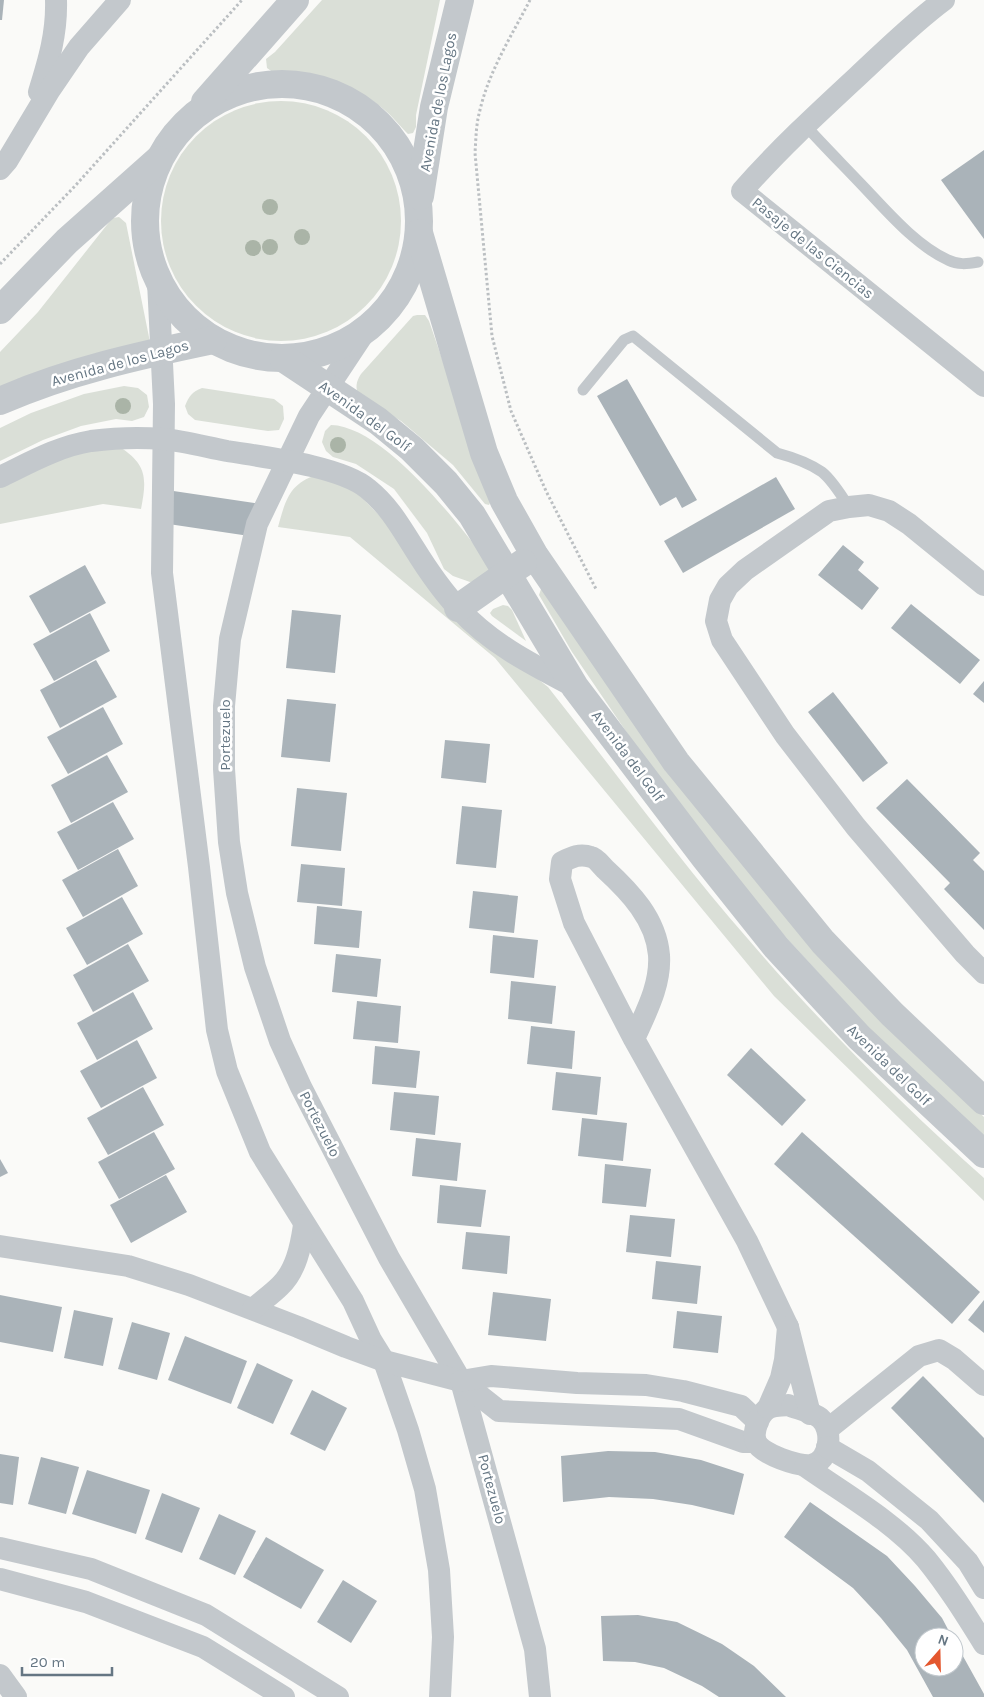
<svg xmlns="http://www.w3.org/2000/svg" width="984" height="1697" font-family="Karla,sans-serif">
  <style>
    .green { fill: #dadfd7 }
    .building { fill: #aab3b9 }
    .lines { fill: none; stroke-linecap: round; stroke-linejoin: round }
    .path { stroke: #bbbfc2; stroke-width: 3; stroke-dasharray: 2.5 2.5; stroke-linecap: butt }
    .service { stroke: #c3c8cc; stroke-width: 11 }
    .minor { stroke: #c3c8cc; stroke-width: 22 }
    .tertiary { stroke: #c3c8cc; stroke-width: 28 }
    .tree { fill: #aab4a7 }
    .labels { text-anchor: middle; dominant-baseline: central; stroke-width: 5; stroke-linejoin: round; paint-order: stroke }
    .street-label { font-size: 15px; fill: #657683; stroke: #fff }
  </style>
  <rect width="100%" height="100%" fill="#fafaf8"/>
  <g class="green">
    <path d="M322,0H440L416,115V127L413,133L408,134C398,124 389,112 377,104C349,84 309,69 274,73L267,68L266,59L275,52Z"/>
    <circle cx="281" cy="221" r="120"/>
    <polygon points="119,217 126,223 150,342 0,392 0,352 38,312 110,221 113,218"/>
    <path d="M417,315H425L429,321L491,501L489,505L485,504L453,465L401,421L359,396C355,387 356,382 361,374L413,316Z"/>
    <polygon points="124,386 138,388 147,395 149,407 144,417 132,421 116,419 81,426 43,440 0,461 0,428 31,413 84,394"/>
    <path d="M202,388L274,399L283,406L284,419L279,430L268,431L195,420L188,414L185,406C189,396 192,392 202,388Z"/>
    <path d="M331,425C383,426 457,522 487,561L489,570L480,581L470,582L453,576L444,569L427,533L394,489L356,464L333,457L326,451L322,442L325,431Z"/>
    <path d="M120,447C147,465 147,478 141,509L103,504L0,524V485L69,453Z"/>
    <path d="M317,475L349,484L533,675L548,687C615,771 677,858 748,939C821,1024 901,1104 984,1178V1201L774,996L495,658L350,537L278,527C285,502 289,483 317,475Z"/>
    <polygon points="545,587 877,1013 984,1117 984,1140 867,1026 771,921 651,768 572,652 539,595 541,589"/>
    <polygon points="503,605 508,606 512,610 526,641 492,616 490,613 493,609"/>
  </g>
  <g class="building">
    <polygon points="0,0 4,0 2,20 0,20"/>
    <polygon points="984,150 984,239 941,180"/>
    <polygon points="627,379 697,500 682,508 676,497 660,506 597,396"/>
    <polygon points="776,477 795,509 683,573 664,541"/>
    <polygon points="160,489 268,505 263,538 155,522"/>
    <polygon points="843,545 864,562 858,570 879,588 862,610 818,575"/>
    <polygon points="85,565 106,603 50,633 29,596"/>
    <polygon points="911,604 980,660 960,684 891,628"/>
    <polygon points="292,610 341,615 335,673 286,668"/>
    <polygon points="90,613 110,651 54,681 33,644"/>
    <polygon points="96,660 117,697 60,728 40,690"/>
    <polygon points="984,681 984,703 973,694"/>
    <polygon points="833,692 888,763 863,782 808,712"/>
    <polygon points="287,699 336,704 330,762 281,757"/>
    <polygon points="103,707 123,744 68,774 47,737"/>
    <polygon points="445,740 490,744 486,783 441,778"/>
    <polygon points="107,755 128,792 71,823 51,785"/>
    <polygon points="907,779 980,853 973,860 984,871 984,930 944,889 950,883 876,808"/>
    <polygon points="297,788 347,793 341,851 291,846"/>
    <polygon points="113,802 134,839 78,870 57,832"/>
    <polygon points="462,806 502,810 496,868 456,864"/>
    <polygon points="118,849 138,886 83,917 62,880"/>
    <polygon points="301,864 345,868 342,906 297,902"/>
    <polygon points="473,891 518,896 514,933 469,928"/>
    <polygon points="122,897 143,934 87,965 66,928"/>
    <polygon points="317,906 362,911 359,948 314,944"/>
    <polygon points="493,935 538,940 534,978 490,973"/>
    <polygon points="128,944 149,981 93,1012 73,975"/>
    <polygon points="336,954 381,959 377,997 332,992"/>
    <polygon points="511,981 556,986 552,1024 508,1019"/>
    <polygon points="133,992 153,1029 97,1060 77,1023"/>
    <polygon points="357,1001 401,1006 398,1043 353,1039"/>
    <polygon points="531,1026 575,1031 572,1069 527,1064"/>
    <polygon points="137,1040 157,1078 101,1108 80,1071"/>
    <polygon points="375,1046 420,1051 416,1088 372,1084"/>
    <polygon points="751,1048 806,1100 782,1126 727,1075"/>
    <polygon points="556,1072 601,1077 597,1115 552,1110"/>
    <polygon points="143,1087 164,1125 108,1155 87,1118"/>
    <polygon points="394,1092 439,1096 435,1135 390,1130"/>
    <polygon points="582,1118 627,1123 623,1161 578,1156"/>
    <polygon points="154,1132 175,1169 119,1199 98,1162"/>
    <polygon points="802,1132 980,1292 952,1324 774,1164"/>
    <polygon points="416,1138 461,1143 457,1181 412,1176"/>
    <polygon points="0,1159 8,1173 0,1177"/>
    <polygon points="605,1164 651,1169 646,1207 602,1203"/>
    <polygon points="166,1175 187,1212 131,1243 110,1205"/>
    <polygon points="440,1185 486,1190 481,1227 437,1223"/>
    <polygon points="630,1215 675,1219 671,1257 626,1252"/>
    <polygon points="466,1232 510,1236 507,1274 462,1269"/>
    <polygon points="656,1261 701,1266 697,1304 652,1299"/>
    <polygon points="493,1292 551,1299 546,1341 488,1335"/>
    <polygon points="0,1295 62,1307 53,1352 0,1342"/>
    <polygon points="984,1300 984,1333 968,1320"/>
    <polygon points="74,1310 113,1318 103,1366 64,1358"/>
    <polygon points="677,1311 722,1316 718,1353 673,1348"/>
    <polygon points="132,1322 170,1333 157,1380 118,1369"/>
    <polygon points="185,1336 247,1361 231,1404 168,1380"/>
    <polygon points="257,1363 293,1380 273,1424 237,1408"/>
    <polygon points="923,1376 984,1438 984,1503 891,1408"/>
    <polygon points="312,1390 347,1408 325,1451 290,1434"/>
    <polygon points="608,1451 655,1452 701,1460 744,1474 734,1515 692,1505 653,1499 609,1497 563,1502 561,1456"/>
    <polygon points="0,1454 19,1457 13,1505 0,1503"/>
    <polygon points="41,1457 79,1467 66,1514 28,1504"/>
    <polygon points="87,1470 150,1490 136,1534 72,1514"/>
    <polygon points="162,1493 200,1508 182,1553 145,1539"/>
    <polygon points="810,1502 887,1556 915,1586 942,1618 952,1637 924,1637 924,1667 954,1667 954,1640 984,1694 984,1697 933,1697 907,1650 881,1618 853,1588 784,1537"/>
    <polygon points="219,1514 256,1531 235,1575 199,1559"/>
    <polygon points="266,1537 324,1570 301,1609 243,1577"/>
    <polygon points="343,1580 377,1601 351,1643 317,1622"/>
    <polygon points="638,1615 677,1622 722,1644 754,1666 786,1697 719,1697 702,1686 664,1668 635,1662 603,1661 601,1616"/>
  </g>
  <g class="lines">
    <g class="path">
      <path d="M530,0C512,35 489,71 480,110C476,124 476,138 475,153L492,336L511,411L546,491L596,589"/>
      <polyline points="0,264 75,186 242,0"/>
    </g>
    <g class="service">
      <path d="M805,125C823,145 842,164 861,184C886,210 915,245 948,260C958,265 967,264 978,262"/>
      <path d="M583,390L624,340L633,336L777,453C792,457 809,463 822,472C833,481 841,495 849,507"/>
    </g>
    <g class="minor">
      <path d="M944,0C913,23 886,50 858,76C818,113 778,150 742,191L984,386"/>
      <path d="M39,92C49,60 57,33 56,0"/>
      <polyline points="0,169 7,161 49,91 79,47 120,0"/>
      <polyline points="158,282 164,404 162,573 199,867 217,1030 227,1071 260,1152 353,1301 371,1340 384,1361 408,1430 425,1489 439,1570 443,1637 440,1697"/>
      <polyline points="366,330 309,416 257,524 230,639 224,706 224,769 229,842 237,893 255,967 280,1041 301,1087 389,1258 461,1381 535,1649 540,1697"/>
      <path d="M0,477C29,463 59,446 91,441C114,438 140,437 163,439C184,441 206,447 227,451C263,457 341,466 368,489C389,506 400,526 414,548C427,569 442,591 459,609C491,644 533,665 575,687"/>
      <polyline points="984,585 909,524 889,511 869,505 849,507 829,511 745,570 728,586 720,600 716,621 722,640 785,735 856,827 965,954 984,973"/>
      <path d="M634,1039C646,1012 661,985 659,955C656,919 630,892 605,869C601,865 596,858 591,857C580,853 572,857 562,862L560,879L574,923L634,1039L747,1241L788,1327"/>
      <polyline points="0,1246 128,1266 189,1285 298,1327 346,1347 384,1361 461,1381 499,1411 679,1419 743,1442 756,1442"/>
      <path d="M253,1309C262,1301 272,1294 280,1286C296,1271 301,1246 304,1225"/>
      <polyline points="461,1381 491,1376 577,1383 646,1385 683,1391 741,1406 758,1422"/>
      <path d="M788,1405C798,1409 812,1412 820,1418C834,1430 830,1461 811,1465C799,1467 761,1454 756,1442C752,1432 759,1413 769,1408C774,1405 782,1406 788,1405Z"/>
      <polyline points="768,1408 781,1378 785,1360 788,1327 810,1414"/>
      <polyline points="828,1429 919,1356 939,1350 954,1359 984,1385"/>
      <polyline points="827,1447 868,1471 929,1520 968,1562 984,1588"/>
      <path d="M805,1466C846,1495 893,1521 926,1559C948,1586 966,1615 984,1644"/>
      <polyline points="0,1548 91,1569 206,1615 338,1697"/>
      <polyline points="0,1579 86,1602 203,1647 284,1697"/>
      <polyline points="0,1675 16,1697"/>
    </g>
    <g class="tertiary">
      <circle cx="282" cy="221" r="137"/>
      <polyline points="205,102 295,0"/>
      <polyline points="420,196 434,107 460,0"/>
      <polyline points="419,233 484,453 504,501 535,556 676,762 823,942 892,1014 984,1101"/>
      <polyline points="0,310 67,241 158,160"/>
      <polyline points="283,358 378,421 412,449 446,483 472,515 575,687 705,858 776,947 859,1037 984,1154"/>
      <path d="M0,401C68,371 141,355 213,340"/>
      <polyline points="458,608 508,573 523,563"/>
    </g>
  </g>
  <g class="tree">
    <circle cx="270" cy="207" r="8"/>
    <circle cx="302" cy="237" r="8"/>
    <circle cx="270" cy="247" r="8"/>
    <circle cx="253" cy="248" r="8"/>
    <circle cx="123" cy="406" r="8"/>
    <circle cx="338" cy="445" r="8"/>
  </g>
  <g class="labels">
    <g class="street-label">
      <text transform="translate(438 102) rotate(-79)">Avenida de los Lagos</text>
      <text transform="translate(813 248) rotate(39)">Pasaje de las Ciencias</text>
      <text transform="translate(120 363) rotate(-15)">Avenida de los Lagos</text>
      <text transform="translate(365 416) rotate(36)">Avenida del Golf</text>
      <text transform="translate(225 735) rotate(-90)">Portezuelo</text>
      <text transform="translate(628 756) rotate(53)">Avenida del Golf</text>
      <text transform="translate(889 1065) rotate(44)">Avenida del Golf</text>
      <text transform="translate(320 1124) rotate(63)">Portezuelo</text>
      <text transform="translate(492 1489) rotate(75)">Portezuelo</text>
    </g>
  </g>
  <g transform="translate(939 1652) rotate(20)"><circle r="24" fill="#ffffff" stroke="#c1c8cd"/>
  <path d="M0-4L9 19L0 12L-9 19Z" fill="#e4572e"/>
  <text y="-8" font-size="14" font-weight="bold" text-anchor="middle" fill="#657683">N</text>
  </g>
  <path d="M22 1667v8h90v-8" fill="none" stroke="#657683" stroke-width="2.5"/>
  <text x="30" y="1667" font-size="15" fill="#657683" stroke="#ffffff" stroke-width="4" paint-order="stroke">20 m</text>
</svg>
